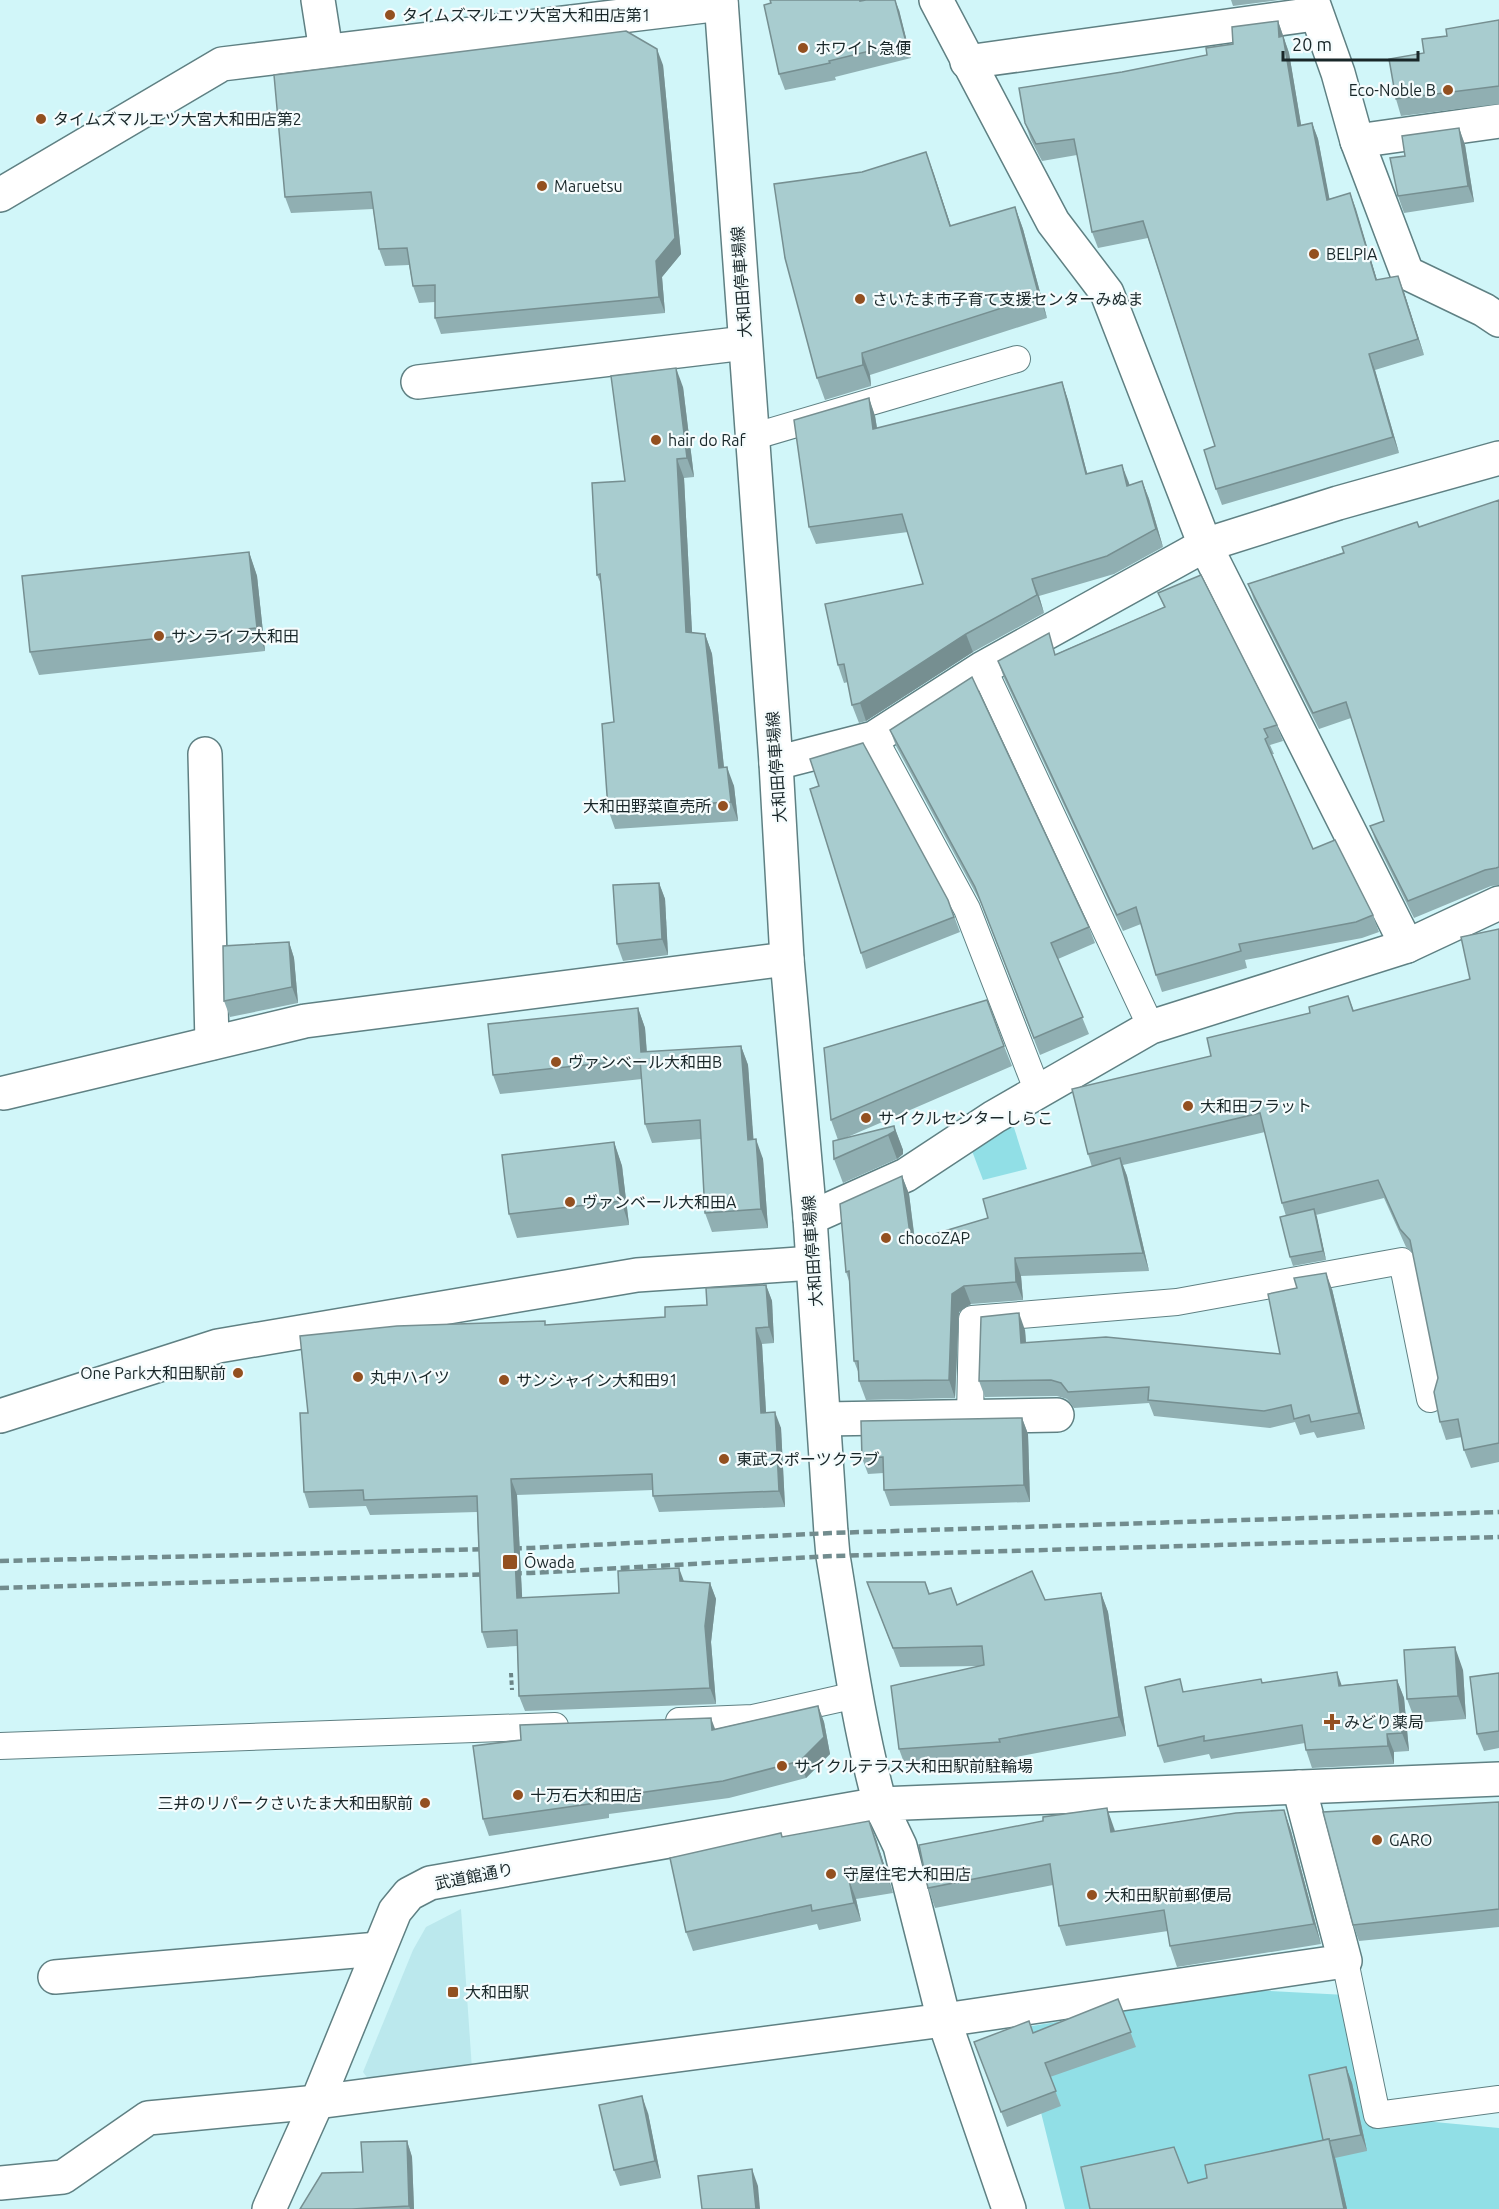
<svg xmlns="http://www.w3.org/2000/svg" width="1499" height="2209" font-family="Ubuntu,'Noto Sans JP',sans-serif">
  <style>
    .built { fill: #bbe8ed }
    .green { fill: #91dfe6 }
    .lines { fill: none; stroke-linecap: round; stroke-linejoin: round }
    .service-casing { stroke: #5f8083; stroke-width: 28 }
    .minor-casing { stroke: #5f8083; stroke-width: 36 }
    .tertiary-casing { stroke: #5f8083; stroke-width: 36 }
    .secondary-casing { stroke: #5f8083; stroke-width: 36 }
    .path { stroke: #6c8587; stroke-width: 4; stroke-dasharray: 4.5 3; stroke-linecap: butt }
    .service { stroke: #fff; stroke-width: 26 }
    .minor { stroke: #fff; stroke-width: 33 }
    .tertiary { stroke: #fff; stroke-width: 33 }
    .secondary { stroke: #fff; stroke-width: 33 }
    .rail { stroke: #728c8e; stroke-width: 4.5; stroke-dasharray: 9 4.5; stroke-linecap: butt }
    .wall { fill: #90afb2 }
    .shaded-wall { fill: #768f91 }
    .building { fill: #a8cccf; stroke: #768f91; stroke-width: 1.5 }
    .poi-dot { fill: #935020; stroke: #f5fcfd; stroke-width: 2 }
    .labels { text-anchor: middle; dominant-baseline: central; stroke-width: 4.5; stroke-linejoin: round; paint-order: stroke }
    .poi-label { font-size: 16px; fill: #192729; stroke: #f5fcfd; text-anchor: start }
    .street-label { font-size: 16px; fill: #192729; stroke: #f5fcfd }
  </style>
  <rect width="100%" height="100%" fill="#d1f6f9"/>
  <polygon class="built" points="461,1909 472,2069 372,2084 363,2072 413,1950 426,1927"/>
  <g class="green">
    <polygon points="1011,1118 1027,1169 983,1180 969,1143"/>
    <polygon points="1251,1990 1346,1995 1370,2116 1499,2128 1499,2209 1065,2209 1020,2028"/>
  </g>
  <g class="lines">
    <g class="service-casing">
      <g id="service">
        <polyline points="752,437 1017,359"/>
        <polyline points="983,668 1151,1027"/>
        <polyline points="874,738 967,909 1038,1092"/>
        <polyline points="970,1417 972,1319 1177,1302 1402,1261 1430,1399"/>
        <polyline points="679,1721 753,1718 856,1695"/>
        <polyline points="0,1746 555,1726"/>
        <polyline points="1345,1961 1377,2115 1499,2099"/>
      </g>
    </g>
    <g class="minor-casing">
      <g id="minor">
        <polyline points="318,0 326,51"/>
        <polyline points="936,0 1053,222 1107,293 1205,545 1407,946"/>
        <polyline points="1312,0 1338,73 1357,141 1407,273 1484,310 1499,320"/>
        <polyline points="967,62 1315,14"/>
        <polyline points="1357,141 1499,121"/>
        <polyline points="0,195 222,64 721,4"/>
        <polyline points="418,382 745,343"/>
        <polyline points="205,754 212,1043"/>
        <polyline points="776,763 874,738 983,668 1205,545 1338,503 1499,458"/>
        <polyline points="4,1093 305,1021 787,959"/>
        <polyline points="810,1218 906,1175 994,1117 1151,1027 1407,946 1499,903"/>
        <polyline points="0,1416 218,1346 637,1275 813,1263"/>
        <polyline points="824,1419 1057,1415"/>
        <polyline points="55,1977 378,1949"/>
        <polyline points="0,2183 63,2177 148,2118 317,2102 944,2020 1345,1961 1299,1787"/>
        <polyline points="1009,2209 944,2020 900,1846 880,1804 1499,1779"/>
      </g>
    </g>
    <g class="tertiary-casing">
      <path id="tertiary" d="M269,2209L317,2102L395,1911L409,1894L430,1883L880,1804C858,1723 847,1640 833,1556L831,1533"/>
    </g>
    <g class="secondary-casing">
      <polyline id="secondary" points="721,0 776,763 787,959 810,1218 831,1533"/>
    </g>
    <polyline class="path" points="511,1673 512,1690"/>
    <use href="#service" class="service"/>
    <use href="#minor" class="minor"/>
    <use href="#tertiary" class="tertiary"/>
    <use href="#secondary" class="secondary"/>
    <g class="rail">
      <polyline points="0,1561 531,1548 831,1533 1499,1512"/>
      <polyline points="0,1588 530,1573 833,1556 1499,1537"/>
    </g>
  </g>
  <g class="wall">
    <polygon points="1231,0 1279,0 1233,6"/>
    <polygon points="863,1 899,10 911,58 835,77 836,80 785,90 779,74"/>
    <polygon points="1499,20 1499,104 1401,116 1396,99 1424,53 1447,36"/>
    <polygon points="1278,21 1289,53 1301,125 1312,123 1318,139 1329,199 1350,193 1377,280 1404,292 1424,355 1375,370 1399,453 1222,505 1216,489 1215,446 1148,238 1098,248 1092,232 1077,155 1042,161 1031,140 1025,123 1122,72 1207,55 1233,44"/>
    <polygon points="663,65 681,254 662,277 665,313 441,334 435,318 435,302 419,303 413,286 409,265 385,266 379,249 373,209 291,213 285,197"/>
    <polygon points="1459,128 1465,145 1474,202 1404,213 1398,196 1405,156"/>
    <polygon points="926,152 951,226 1015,207 1023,229 1047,318 870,375 871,386 825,400 817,378 862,172"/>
    <polygon points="1062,382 1068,400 1087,473 1129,485 1142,481 1149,499 1163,547 1114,574 1039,596 1044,613 973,652 866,721 859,723 852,705 848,682 844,683 838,665 923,584 908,532 816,544 809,527 869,398 875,416 877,428"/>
    <polygon points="683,387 694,477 684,478 692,633 705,634 712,654 724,767 734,786 738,821 615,829 608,809 614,722 601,584 597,575"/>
    <polygon points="1499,500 1499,885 1491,886 1414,918 1376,842 1370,826 1384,821 1351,718 1319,729 1254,600 1248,584"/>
    <polygon points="249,552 257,576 265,651 39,675 30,652"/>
    <polygon points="1158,593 1277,725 1283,741 1270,745 1274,754 1272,754 1313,849 1373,915 1379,932 1362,938 1245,960 1247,968 1162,992 1156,975 1141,924 1123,931 1004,678 998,661 1056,654 1164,607"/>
    <polygon points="890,730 1089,927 1095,943 1058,959 1089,1034 1040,1055 981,903 896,746"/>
    <polygon points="819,786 948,900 960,932 866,969 861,953"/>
    <polygon points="659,883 665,899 668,955 623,961 617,944"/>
    <polygon points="1499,929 1499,1462 1471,1468 1464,1450 1462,1437 1446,1440 1440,1422 1438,1378 1413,1254 1406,1247 1384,1198 1316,1215 1326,1260 1293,1266 1290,1257 1286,1216 1282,1203 1265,1132 1123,1165 1127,1176 1149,1271 1021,1276 1023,1300 971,1304 959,1312 955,1398 866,1400 859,1381 859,1374 854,1361 849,1281 846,1272 902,1176 909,1194 915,1240 988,1218 1092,1167 1088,1154 1211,1056 1348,996 1354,1011 1470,979"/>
    <polygon points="289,942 294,958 298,1003 230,1017 224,1001"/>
    <polygon points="638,1008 645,1028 647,1052 741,1046 748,1065 753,1140 763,1159 768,1228 712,1232 705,1213 701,1139 652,1143 645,1124 642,1079 500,1094 493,1075"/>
    <polygon points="1004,1046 1012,1066 843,1139 894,1126 903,1150 903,1154 897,1159 843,1183 834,1159 838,1140 831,1120"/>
    <polygon points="614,1142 622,1166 629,1225 517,1238 509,1214"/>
    <polygon points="766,1285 772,1301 774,1343 762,1344 766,1412 781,1428 785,1507 659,1512 653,1496 653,1490 517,1495 522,1598 619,1593 684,1581 710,1583 716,1599 711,1642 716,1704 525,1711 519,1696 517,1646 487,1648 482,1632 477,1512 370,1515 366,1506 309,1508 304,1492 308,1413 546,1325 665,1317 707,1305"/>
    <polygon points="1332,1289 1365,1429 1317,1438 1314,1432 1300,1435 1295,1422 1270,1428 1154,1416 1149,1403 1074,1408 1067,1399 1057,1396 985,1397 979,1381 1025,1330 1026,1342 1280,1354"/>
    <polygon points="1022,1418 1028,1434 1030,1502 890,1506 884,1490 884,1473 868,1474 862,1458"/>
    <polygon points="867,1582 925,1582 930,1594 957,1605 1045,1600 1101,1593 1108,1612 1126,1736 1006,1759 1007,1761 906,1768 899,1749 982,1666 900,1667"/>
    <polygon points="1463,1670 1466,1719 1416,1723 1407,1699"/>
    <polygon points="1499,1673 1499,1748 1484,1751 1477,1734"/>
    <polygon points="1397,1680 1404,1698 1409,1751 1394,1752 1394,1764 1312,1768 1306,1750 1305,1743 1211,1759 1209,1754 1164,1763 1158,1746 1185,1692 1262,1683 1342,1685"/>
    <polygon points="818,1706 824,1722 830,1754 806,1778 729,1798 609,1814 609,1818 489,1836 483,1819 715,1729"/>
    <polygon points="1499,1802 1499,1927 1359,1941 1353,1925"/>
    <polygon points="1284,1810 1291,1831 1321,1944 1177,1967 1170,1946 1168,1931 1066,1946 1059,1926 1053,1885 935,1908 928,1888 1114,1828 1115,1831"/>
    <polygon points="782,1837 876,1839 893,1893 856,1899 861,1921 819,1930 817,1924 693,1951 686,1932"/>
    <polygon points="1118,1999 1136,2047 1050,2077 1061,2106 1007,2127 974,2042 1033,2033"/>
    <polygon points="1346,2067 1352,2083 1367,2151 1335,2158 1347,2209 1188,2183 1207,2178 1323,2140"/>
    <polygon points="648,2113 661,2178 620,2186 614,2170"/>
    <polygon points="407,2141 412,2157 414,2209 300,2209 363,2172"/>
  </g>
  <g class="shaded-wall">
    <polygon points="895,0 899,10 911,58 906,42"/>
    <polygon points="1278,21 1289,53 1304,142 1298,126 1279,37"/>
    <polygon points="657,49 663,65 681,254 662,277 665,313 659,297 656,261"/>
    <polygon points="1312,123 1318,139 1333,217 1327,200"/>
    <polygon points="1459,128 1465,145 1474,202 1468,186"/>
    <polygon points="926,152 934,174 958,248 950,226"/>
    <polygon points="1350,193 1356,209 1382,297 1376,280"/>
    <polygon points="1015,207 1023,229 1047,318 1039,296"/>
    <polygon points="1398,276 1404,292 1424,355 1418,339"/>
    <polygon points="862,353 870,375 871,386 863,365"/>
    <polygon points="1369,354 1375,370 1399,453 1393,437"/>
    <polygon points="676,368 683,387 694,477 687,458"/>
    <polygon points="1062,382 1068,400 1092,492 1086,474"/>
    <polygon points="869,398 875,416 880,447 873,429"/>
    <polygon points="677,459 684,478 693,651 686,632"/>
    <polygon points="1122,465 1129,483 1134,504 1127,486"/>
    <polygon points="1142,481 1149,499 1163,547 1156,529"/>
    <polygon points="249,552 257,576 265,651 257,628"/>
    <polygon points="1032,579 1039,596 1044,613 1037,595"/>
    <polygon points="705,634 712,654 726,787 719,768"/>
    <polygon points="966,634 973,652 866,721 860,703"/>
    <polygon points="727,767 734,786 738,821 731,802"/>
    <polygon points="659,883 665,899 668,955 662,939"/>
    <polygon points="289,942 294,958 298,1003 292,987"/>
    <polygon points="638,1008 645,1028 648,1072 641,1052"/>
    <polygon points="741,1046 748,1065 755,1159 748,1140"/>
    <polygon points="894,1126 903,1150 903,1154 897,1159 888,1135"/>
    <polygon points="756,1139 763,1159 768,1228 761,1209"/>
    <polygon points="614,1142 622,1166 629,1225 621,1201"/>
    <polygon points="1120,1158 1127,1176 1149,1271 1143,1253"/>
    <polygon points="902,1176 909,1194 917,1259 911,1241"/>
    <polygon points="1314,1209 1317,1217 1326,1260 1323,1251"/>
    <polygon points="1015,1258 1021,1276 1023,1300 1016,1282"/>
    <polygon points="1326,1273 1332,1289 1365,1429 1359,1413"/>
    <polygon points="766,1285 772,1301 774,1343 769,1327"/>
    <polygon points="964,1286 971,1304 959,1312 955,1398 949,1380 952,1294"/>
    <polygon points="1019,1313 1025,1330 1027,1359 1021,1343"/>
    <polygon points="756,1328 762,1344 767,1429 761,1413"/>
    <polygon points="775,1412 781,1428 785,1507 779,1491"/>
    <polygon points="1022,1418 1028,1434 1030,1502 1024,1485"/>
    <polygon points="511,1479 517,1495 523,1614 517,1598"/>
    <polygon points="679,1568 685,1584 680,1581"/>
    <polygon points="710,1583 716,1599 711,1642 716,1704 710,1688 705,1626"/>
    <polygon points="1101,1593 1108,1612 1126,1736 1119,1717"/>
    <polygon points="1455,1647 1463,1670 1466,1719 1458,1696"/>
    <polygon points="1337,1672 1343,1689 1339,1686"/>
    <polygon points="1397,1680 1404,1698 1409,1751 1402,1733"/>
    <polygon points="818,1706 824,1722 830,1754 806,1778 800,1761"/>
    <polygon points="711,1718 717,1734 712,1730"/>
    <polygon points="1387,1734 1394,1752 1394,1764 1388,1746"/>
    <polygon points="1107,1808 1114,1828 1118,1852 1111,1832"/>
    <polygon points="1284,1810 1291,1831 1321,1944 1314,1924"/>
    <polygon points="869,1821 876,1839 893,1893 886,1874"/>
    <polygon points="849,1880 856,1899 861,1921 854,1903"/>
    <polygon points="1346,2067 1352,2083 1367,2151 1361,2135"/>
    <polygon points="642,2096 648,2113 661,2178 655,2161"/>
    <polygon points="1329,2139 1336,2161 1347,2209 1344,2209"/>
    <polygon points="407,2141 412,2157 414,2209 410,2209 409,2206"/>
    <polygon points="752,2169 758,2186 760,2209 756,2209"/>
  </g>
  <g class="building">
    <polygon points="770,0 860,0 860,1 866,0 895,0 906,42 829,61 830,63 779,74 764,5 771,3"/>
    <polygon points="1499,20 1499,86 1396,99 1389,59 1424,53 1422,39 1447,36 1446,29"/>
    <polygon points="1278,21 1279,37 1283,36 1298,126 1312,123 1327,200 1350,193 1376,280 1398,276 1418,339 1369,354 1393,437 1216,489 1204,450 1215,446 1143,221 1092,232 1074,139 1036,144 1025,123 1019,88 1122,72 1207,55 1206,48 1233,44 1232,27"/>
    <polygon points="626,31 657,49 675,238 656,261 659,297 435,318 435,285 413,286 407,248 379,249 371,192 285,197 274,75"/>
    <polygon points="1459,128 1468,186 1398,196 1390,158 1405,156 1402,136"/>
    <polygon points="926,152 950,226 1015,207 1039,296 862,353 863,365 817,378 785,258 774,184 862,172"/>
    <polygon points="676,368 687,458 677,459 686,632 705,634 719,768 727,767 731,802 608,809 602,724 614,722 600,574 597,575 592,483 625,481 611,376"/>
    <polygon points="1062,382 1086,474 1122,465 1127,486 1142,481 1156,529 1107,556 1032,579 1037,595 966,634 860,703 852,705 844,664 838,665 825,604 923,584 902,514 809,527 794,420 869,398 873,429"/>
    <polygon points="1499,500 1499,867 1496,868 1485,870 1408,901 1370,826 1384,821 1346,702 1313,713 1248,584 1344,553 1342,547 1417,522 1419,527"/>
    <polygon points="249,552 257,628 30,652 22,576"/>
    <polygon points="1201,575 1277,725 1264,729 1268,737 1265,739 1313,849 1335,840 1373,915 1356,922 1239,944 1241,951 1156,975 1136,907 1117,915 998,661 1049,633 1055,655 1165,607 1158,593"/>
    <polygon points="972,677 1089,927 1051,943 1083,1017 1034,1038 975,887 890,730"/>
    <polygon points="863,743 948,900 954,917 861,953 810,789 819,786 810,759"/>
    <polygon points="659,883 662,939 617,944 613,885"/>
    <polygon points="1499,929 1499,1443 1464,1450 1458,1419 1440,1422 1434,1392 1438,1378 1410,1240 1400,1229 1378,1180 1282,1203 1260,1113 1088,1154 1072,1089 1211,1056 1207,1038 1310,1013 1309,1007 1348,996 1353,1011 1470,979 1461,937"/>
    <polygon points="289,942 292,987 224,1001 223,946"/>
    <polygon points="987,1000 1004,1046 831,1120 824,1048"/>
    <polygon points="638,1008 641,1052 741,1046 748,1140 756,1139 761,1209 705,1213 700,1120 645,1124 640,1059 493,1075 488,1024"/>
    <polygon points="894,1126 895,1131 888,1135 834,1159 833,1141"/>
    <polygon points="614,1142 621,1201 509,1214 502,1155"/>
    <polygon points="1120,1158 1143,1253 1015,1258 1016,1282 964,1286 952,1294 949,1380 859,1381 858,1361 854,1361 849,1271 846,1272 840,1204 902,1176 911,1241 988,1218 983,1199"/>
    <polygon points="1314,1209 1323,1251 1290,1257 1280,1217"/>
    <polygon points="1326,1273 1359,1413 1311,1422 1309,1415 1294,1419 1291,1405 1264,1411 1148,1400 1149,1387 1068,1392 1061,1383 1051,1380 979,1381 981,1317 1019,1313 1021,1343 1106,1337 1280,1354 1268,1294 1297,1288 1294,1278"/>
    <polygon points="766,1285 769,1327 756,1328 761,1413 775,1412 779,1491 653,1496 652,1474 511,1479 517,1598 619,1593 618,1571 679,1568 680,1581 710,1583 705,1626 710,1688 519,1696 517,1630 482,1632 477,1496 364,1500 363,1490 304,1492 300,1413 308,1413 300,1336 397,1326 545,1321 545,1325 665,1317 665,1307 707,1305 706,1288"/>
    <polygon points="1022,1418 1024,1485 884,1490 883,1457 862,1458 861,1421"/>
    <polygon points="1032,1571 1045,1600 1101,1593 1119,1717 999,1739 1000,1742 899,1749 891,1686 984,1665 982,1646 893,1648 867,1582 925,1582 929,1594 951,1588 957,1605"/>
    <polygon points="1455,1647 1458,1696 1407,1699 1404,1650"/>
    <polygon points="1337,1672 1339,1686 1397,1680 1402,1733 1387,1734 1388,1746 1306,1750 1302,1725 1204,1741 1204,1736 1158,1746 1145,1687 1180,1679 1183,1692 1261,1679 1262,1683"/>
    <polygon points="1499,1673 1499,1731 1477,1734 1470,1677"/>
    <polygon points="818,1706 824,1737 800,1761 723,1781 603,1798 603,1802 483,1819 473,1746 521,1740 520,1725 711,1718 712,1730"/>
    <polygon points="1499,1802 1499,1909 1353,1925 1323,1812"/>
    <polygon points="1107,1808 1111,1832 1236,1813 1284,1810 1314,1924 1170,1946 1164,1910 1059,1926 1050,1864 928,1888 919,1845 1043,1821 1043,1817"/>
    <polygon points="869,1821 886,1874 849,1880 854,1903 812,1911 811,1905 686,1932 670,1858 781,1833 782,1837"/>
    <polygon points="1118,1999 1131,2032 1045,2063 1056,2091 1001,2112 974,2042 1029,2021 1033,2033"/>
    <polygon points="1346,2067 1361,2135 1329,2141 1329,2139 1323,2140 1309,2075"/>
    <polygon points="642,2096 655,2161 614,2170 599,2105"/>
    <polygon points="1329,2139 1344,2209 1090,2209 1081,2167 1174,2147 1188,2183 1207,2178 1205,2165"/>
    <polygon points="407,2141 409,2206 352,2209 300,2209 322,2173 363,2172 361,2142"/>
    <polygon points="752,2169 756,2209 702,2209 698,2176"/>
  </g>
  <g class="poi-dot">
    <circle cx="390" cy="15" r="6"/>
    <circle cx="803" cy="48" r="6"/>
    <circle cx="1448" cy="90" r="6"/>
    <circle cx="41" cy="119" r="6"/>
    <circle cx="542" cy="186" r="6"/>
    <circle cx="1314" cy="254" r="6"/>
    <circle cx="860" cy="299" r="6"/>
    <circle cx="656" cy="440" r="6"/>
    <circle cx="159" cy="636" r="6"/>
    <circle cx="723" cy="806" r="6"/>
    <circle cx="556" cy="1062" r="6"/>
    <circle cx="1188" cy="1106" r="6"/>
    <circle cx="866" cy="1118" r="6"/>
    <circle cx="570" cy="1202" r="6"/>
    <circle cx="886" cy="1238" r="6"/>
    <circle cx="238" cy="1373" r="6"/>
    <circle cx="358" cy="1377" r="6"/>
    <circle cx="504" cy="1380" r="6"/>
    <circle cx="724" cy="1459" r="6"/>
    <rect x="502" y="1554" width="16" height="16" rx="3"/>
    <path d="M1329 1713h6v6h6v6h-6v6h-6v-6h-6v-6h6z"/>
    <circle cx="782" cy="1766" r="6"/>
    <circle cx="518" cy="1795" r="6"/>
    <circle cx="425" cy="1803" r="6"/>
    <circle cx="1377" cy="1840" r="6"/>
    <circle cx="831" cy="1874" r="6"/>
    <circle cx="1092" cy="1895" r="6"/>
    <rect x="447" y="1986" width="12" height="12" rx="3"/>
  </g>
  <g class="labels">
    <g class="poi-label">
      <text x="402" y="15">タイムズマルエツ大宮大和田店第1</text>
      <text x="815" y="48">ホワイト急便</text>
      <text x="1436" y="90" text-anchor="end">Eco-Noble B</text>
      <text x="53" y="119">タイムズマルエツ大宮大和田店第2</text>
      <text x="554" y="186">Maruetsu</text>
      <text x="1326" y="254">BELPIA</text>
      <text x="872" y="299">さいたま市子育て支援センターみぬま</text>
      <text x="668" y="440">hair do Raf</text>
      <text x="171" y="636">サンライフ大和田</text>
      <text x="711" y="806" text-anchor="end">大和田野菜直売所</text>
      <text x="568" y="1062">ヴァンベール大和田B</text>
      <text x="1200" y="1106">大和田フラット</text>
      <text x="878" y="1118">サイクルセンターしらこ</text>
      <text x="582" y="1202">ヴァンベール大和田A</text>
      <text x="898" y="1238">chocoZAP</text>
      <text x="226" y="1373" text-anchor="end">One Park大和田駅前</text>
      <text x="370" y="1377">丸中ハイツ</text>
      <text x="516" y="1380">サンシャイン大和田91</text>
      <text x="736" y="1459">東武スポーツクラブ</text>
      <text x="524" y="1562">Ōwada</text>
      <text x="1344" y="1722">みどり薬局</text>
      <text x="794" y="1766">サイクルテラス大和田駅前駐輪場</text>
      <text x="530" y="1795">十万石大和田店</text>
      <text x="413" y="1803" text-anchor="end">三井のリパークさいたま大和田駅前</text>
      <text x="1389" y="1840">GARO</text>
      <text x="843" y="1874">守屋住宅大和田店</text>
      <text x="1104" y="1895">大和田駅前郵便局</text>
      <text x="465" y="1992">大和田駅</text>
    </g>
    <g class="street-label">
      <text transform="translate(741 282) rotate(-94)">大和田停車場線</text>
      <text transform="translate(776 767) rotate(-94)">大和田停車場線</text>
      <text transform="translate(812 1251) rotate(-94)">大和田停車場線</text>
      <text transform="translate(474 1876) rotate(-11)">武道館通り</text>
    </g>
  </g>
  <path d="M1283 51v9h135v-9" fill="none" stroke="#192729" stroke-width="3"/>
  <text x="1292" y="51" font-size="18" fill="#192729" stroke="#f5fcfd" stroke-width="4.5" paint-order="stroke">20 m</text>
</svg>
